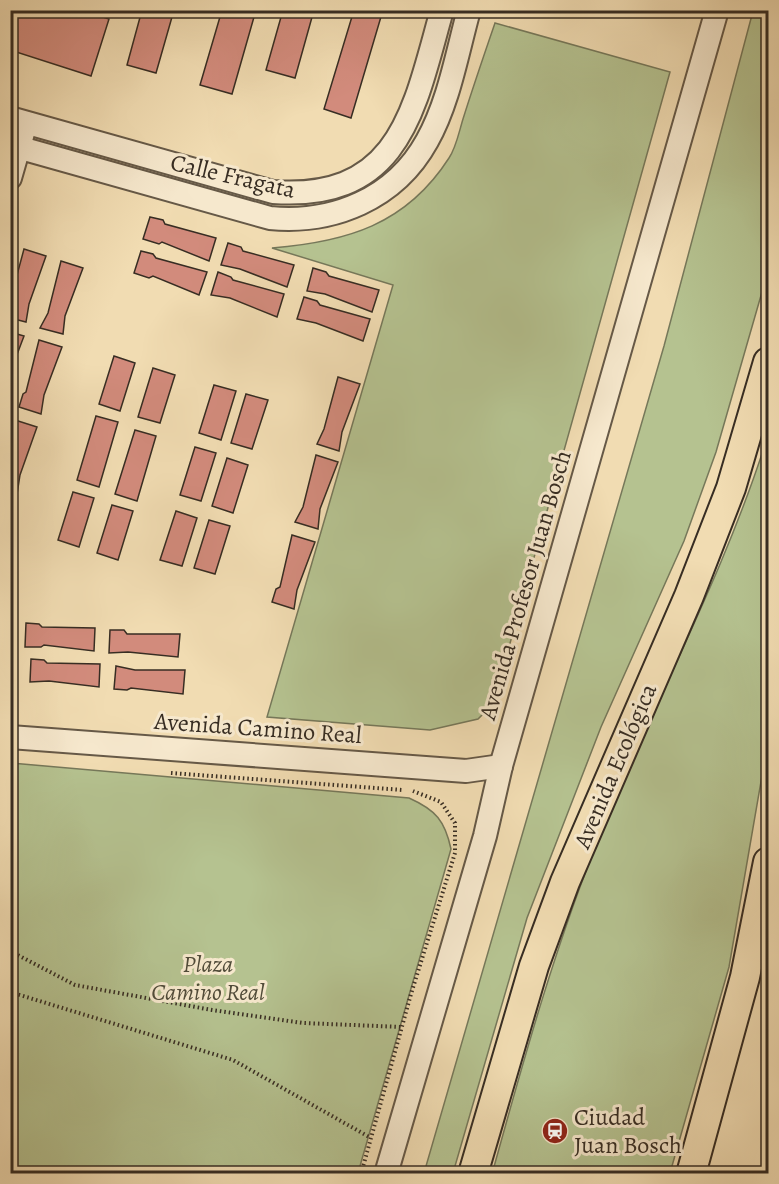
<svg xmlns="http://www.w3.org/2000/svg" width="779" height="1184" font-family="Alegreya,serif">
  <style>
    .green { fill: #b5c290; stroke: #76785a; stroke-width: 1.5 }
    .building { fill: #d28b7c; stroke: #372d23; stroke-width: 1.5 }
    .lines { fill: none; stroke-linecap: round; stroke-linejoin: round }
    .minor-casing { stroke: #665947; stroke-width: 26 }
    .major-casing { stroke: #372d23; stroke-width: 32 }
    .path { stroke: #372d23; stroke-width: 4; stroke-dasharray: 1.5 3; stroke-linecap: butt }
    .minor { stroke: #f6e8cd; stroke-width: 22 }
    .major { stroke: #f1dcb2; stroke-width: 28 }
    .labels { text-anchor: middle; dominant-baseline: central; stroke-width: 6; stroke-linejoin: round; paint-order: stroke }
    .street-label { font-size: 24px; fill: #372d23; stroke: #f6e8cd }
    .park-label { font-size: 24px; font-style: italic; fill: #504b39; stroke: #f6e8cd }
    .poi-label { font-size: 24px; fill: #372d23; stroke: #f6e8cd; text-anchor: start }
  </style>
  <rect width="100%" height="100%" fill="#f1dcb2"/>
  <filter id="stains"><feTurbulence type="fractalNoise" baseFrequency=".00333" numOctaves="4"/><feColorMatrix values="0 0 0 0 .2 0 0 0 0 .09 0 0 0 0 .02 0 0 0 .5 -.17"/></filter>
  <radialGradient id="worn" r=".72"><stop offset=".6" stop-color="#630" stop-opacity="0"/><stop offset="1" stop-color="#630" stop-opacity=".3"/></radialGradient>
  <g class="green">
    <polygon points="753,11 768,11 768,271 716,452 684,541 601,727 527,918 453,1173 424,1173 664,346"/>
    <path d="M495,23L670,72L493,704L478,719L430,730L267,717L393,285L272,248C346,242 406,225 449,158C456,148 459,132 463,119C473,87 484,55 495,23Z"/>
    <path d="M768,435V741L729,967L670,1173L492,1174C524,1058 557,939 603,828C657,696 726,570 768,435Z"/>
    <path d="M11,763L409,798C436,810 445,821 451,849L358,1173H11Z"/>
  </g>
  <g class="building">
    <polygon points="10,10 82,10 109,19 91,76 10,50"/>
    <polygon points="142,10 174,10 156,73 127,65"/>
    <polygon points="222,10 256,10 232,94 200,85"/>
    <polygon points="283,10 314,10 295,78 266,70"/>
    <polygon points="354,10 383,10 351,118 324,109"/>
    <polygon points="150,217 163,220 165,224 216,238 209,261 162,242 159,244 143,239"/>
    <polygon points="228,243 241,247 243,251 294,265 287,287 240,269 221,265"/>
    <polygon points="24,249 46,256 29,304 26,322 10,318 10,301"/>
    <polygon points="141,251 153,254 156,258 207,272 199,295 153,276 149,278 134,273"/>
    <polygon points="61,261 83,268 65,316 63,334 40,328 48,313"/>
    <polygon points="313,268 326,272 329,276 379,290 372,312 325,294 307,291"/>
    <polygon points="218,272 231,277 233,280 284,294 277,317 230,298 211,295"/>
    <polygon points="304,297 317,301 320,305 370,319 363,341 316,323 297,319"/>
    <polygon points="10,332 24,336 10,373"/>
    <polygon points="39,340 62,347 44,395 41,414 19,407 23,394 26,392"/>
    <polygon points="114,356 135,363 120,411 99,404"/>
    <polygon points="153,368 175,375 160,423 138,417"/>
    <polygon points="338,377 360,384 342,432 339,451 317,444 324,429"/>
    <polygon points="214,385 236,391 221,440 199,433"/>
    <polygon points="246,394 268,400 252,449 231,443"/>
    <polygon points="96,416 118,422 99,487 77,480"/>
    <polygon points="15,420 37,427 20,475 17,494 10,492 10,442"/>
    <polygon points="135,430 156,436 137,501 115,494"/>
    <polygon points="195,447 216,453 201,501 180,495"/>
    <polygon points="316,455 338,462 320,509 318,529 295,522 303,507"/>
    <polygon points="227,458 248,465 233,513 212,506"/>
    <polygon points="73,492 94,498 79,547 58,540"/>
    <polygon points="112,505 133,511 118,560 97,553"/>
    <polygon points="176,511 197,518 182,566 160,560"/>
    <polygon points="209,520 230,526 215,574 194,568"/>
    <polygon points="292,535 315,542 297,590 294,609 272,602 276,589 280,587"/>
    <polygon points="26,623 39,624 42,627 95,628 94,651 44,645 41,647 25,647"/>
    <polygon points="110,630 124,630 127,634 180,634 178,657 128,652 109,653"/>
    <polygon points="31,659 44,660 47,663 100,664 99,687 49,681 30,682"/>
    <polygon points="116,666 135,670 185,670 183,694 131,688 127,690 114,689"/>
  </g>
  <g class="lines">
    <g class="minor-casing">
      <g id="minor">
        <path d="M10,118L273,192C401,201 414,109 442,10"/>
        <path d="M10,145L270,218C333,224 395,199 427,141C449,102 457,53 469,10"/>
        <polyline points="10,178 23,133"/>
        <polyline points="10,737 466,771 501,766"/>
        <polyline points="386,1174 485,836 501,766 717,10"/>
      </g>
    </g>
    <g class="major-casing">
      <g id="major">
        <polyline points="473,1174 534,966 565,882 689,596 731,488 768,362"/>
        <polyline points="691,1174 745,977 768,862"/>
      </g>
    </g>
    <g class="path">
      <polyline points="171,773 403,790"/>
      <polyline points="10,951 75,985 212,1010 303,1023 402,1027"/>
      <polyline points="10,992 233,1060 371,1138"/>
      <polyline points="361,1174 411,994 455,853 455,823 441,802 413,791"/>
    </g>
    <use href="#minor" class="minor"/>
    <use href="#major" class="major"/>
  </g>
  <defs>
    <g id="station-disc" transform="scale(1.35)"><circle r="9.5" fill="#8f2418" stroke="#f6e8cd"/><path d="M-3-6H3Q5-6 5-4V2Q5 4 3 4L4.5 6H3L1.5 4h-3L-3 6H-4.5L-3 4Q-5 4-5 2V-4Q-5-6-3-6ZM-3.5-4v3h7v-3ZM-3.5 1v1.5H-2V1ZM2 1v1.5H3.5V1Z" fill="#fff"/></g>
  </defs>
  <g fill-rule="evenodd">
    <use href="#station-disc" x="555" y="1131"/>
  </g>
  <g class="labels">
    <g class="street-label">
      <text transform="translate(233 176) rotate(13)">Calle Fragata</text>
      <text transform="translate(525 585) rotate(-74)">Avenida Profesor Juan Bosch</text>
      <text transform="translate(258 728) rotate(4)">Avenida Camino Real</text>
      <text transform="translate(615 766) rotate(-67)">Avenida Ecológica</text>
    </g>
    <g class="park-label">
      <text x="208" y="964">Plaza<tspan x="208" dy="28">Camino Real</tspan></text>
    </g>
    <g class="poi-label">
      <text x="574" y="1117">Ciudad<tspan x="574" dy="28">Juan Bosch</tspan></text>
    </g>
  </g>
  <rect width="779" height="1184" fill="none" stroke="#f1dcb2" stroke-width="36"/>
  <rect x="12" y="12" width="755" height="1160" fill="none" stroke="#372d23" stroke-width="3"/>
  <rect x="18" y="18" width="743" height="1148" fill="none" stroke="#372d23" stroke-width="1.5"/>
  <rect width="100%" height="100%" filter="url(#stains)"/>
  <rect width="100%" height="100%" fill="url(#worn)"/>
</svg>
